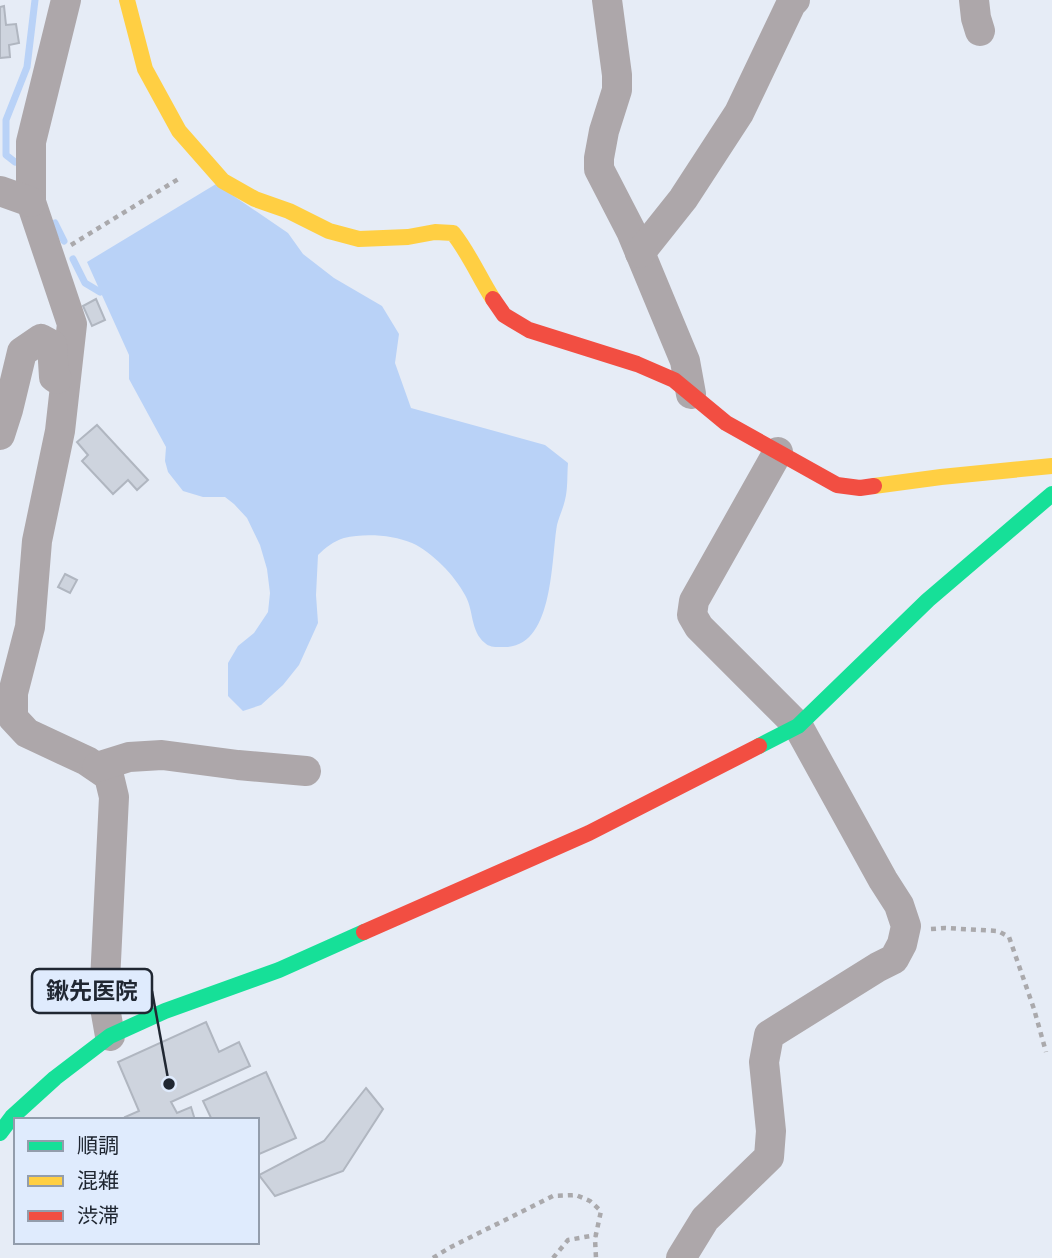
<svg xmlns="http://www.w3.org/2000/svg" width="1052" height="1258" font-family="Merriweather,'Noto Sans JP',serif">
  <style>
    .water { fill: #b9d2f7 }
    .lines { fill: none; stroke-linecap: round; stroke-linejoin: round }
    .stream { stroke: #b9d2f7; stroke-width: 7 }
    .building { fill: #ced4de; stroke: #b0b6c0; stroke-width: 2 }
    .path { stroke: #aaa9ac; stroke-width: 4.5; stroke-dasharray: 5 5; stroke-linecap: butt }
    .street { stroke: #ada7aa; stroke-width: 30 }
    .fast { stroke: #16e098; stroke-width: 16 }
    .slow { stroke: #ffcf43; stroke-width: 16 }
    .jam { stroke: #f24e42; stroke-width: 16 }
    .leader { fill: none; stroke: #202732; stroke-width: 2.5 }
    .callout-dot { fill: #202732; stroke: #dfebfd; stroke-width: 2.5 }
    .callout { fill: #dfebfd; stroke: #202732; stroke-width: 2.5 }
    .callout-label { font-size: 23px; text-anchor: middle; font-weight: bold; fill: #202732 }
  </style>
  <rect width="100%" height="100%" fill="#e6ecf6"/>
  <path class="water" d="M216,184L288,233L303,254L334,278L382,306L399,334L395,363L411,408L545,445L568,463C567,475 568,489 565,500C563,509 559,517 557,525C551,559 554,647 505,647C499,647 490,648 485,643C470,631 474,610 465,595C455,576 432,552 412,543C393,535 365,533 344,538C334,541 325,548 318,555L316,595L318,623L299,665L283,685L261,705L243,711L228,696V663L238,646L254,633L268,612L270,593L267,569L260,545L247,518L234,504L225,497H203L183,491L168,472L165,461L166,447L129,379V355L87,262Z"/>
  <g class="lines">
    <g class="stream">
      <polyline points="15,162 6,155 6,120 27,67 35,0"/>
      <polyline points="55,223 64,241"/>
      <polyline points="73,259 85,283 100,292"/>
    </g>
  </g>
  <g class="building">
    <polygon points="4,6 6,25 16,24 19,43 9,45 10,57 0,58 0,7"/>
    <polygon points="96,299 105,320 92,326 83,306"/>
    <polygon points="97,425 148,480 137,490 128,480 113,494 82,461 88,455 77,442"/>
    <polygon points="65,574 77,580 70,593 58,587"/>
    <polygon points="206,1022 219,1052 239,1042 250,1066 171,1102 177,1113 191,1107 195,1120 126,1120 125,1117 139,1111 118,1062"/>
    <polygon points="266,1072 296,1138 257,1155 257,1120 212,1120 203,1101"/>
    <polygon points="366,1088 383,1109 343,1171 275,1196 259,1175 324,1141"/>
  </g>
  <g class="lines">
    <g class="path">
      <polyline points="71,245 180,178"/>
      <polyline points="931,929 945,928 998,931 1009,937 1034,1009 1046,1052"/>
      <polyline points="433,1258 449,1248 553,1196 576,1195 590,1201 601,1211 595,1239 596,1258"/>
      <polyline points="553,1258 568,1240 596,1235"/>
    </g>
    <g class="street">
      <polyline points="66,0 31,142 31,202 72,324 60,431 37,541 30,627 13,693 13,718 27,733 87,761 109,776 114,797 104,1002 110,1036"/>
      <polyline points="607,0 617,75 617,90 604,131 599,158 599,169 631,231 685,361 691,394"/>
      <polyline points="974,0 976,18 980,31"/>
      <polyline points="0,191 31,202"/>
      <polyline points="640,253 683,199 739,113 791,4 795,0"/>
      <polyline points="0,435 8,410 22,352 41,339 52,345 54,377 57,379"/>
      <polyline points="97,767 129,757 162,755 238,765 306,771"/>
      <polyline points="681,1258 705,1219 769,1157 771,1131 764,1062 769,1035 878,967 894,959 902,944 906,926 899,905 883,880 798,726 699,627 692,615 694,601 778,452"/>
    </g>
    <g class="fast">
      <polyline points="759,746 798,726 928,600 1052,494"/>
      <polyline points="0,1133 12,1117 55,1078 110,1036 165,1011 279,970 364,932"/>
    </g>
    <g class="slow">
      <path d="M127,0L145,69L179,131L223,181L255,199L289,211L329,231L359,239L408,237L435,232L453,233C469,253 479,277 493,299"/>
      <polyline points="874,486 941,477 1052,466"/>
    </g>
    <g class="jam">
      <polyline points="493,299 504,315 529,330 637,364 674,380 726,423 837,485 860,488 874,486"/>
      <polyline points="364,932 589,833 759,746"/>
    </g>
  </g>
  <path class="leader" d="M169 1084L152 991"/>
  <circle class="callout-dot" cx="169" cy="1084" r="7"/>
  <rect class="callout" x="32" y="969" width="120" height="44" rx="7"/>
  <g class="callout-label">
    <text x="92" y="999">鍬先医院</text>
  </g>
  <rect x="14" y="1118" width="245" height="126" fill="#dfebfd" stroke="#939dac" stroke-width="2"/>
  <rect x="28" y="1141" width="35" height="10" fill="#16e098" stroke="#939dac" stroke-width="2"/>
  <text x="77" y="1153" font-size="21" fill="#202732">順調</text>
  <rect x="28" y="1176" width="35" height="10" fill="#ffcf43" stroke="#939dac" stroke-width="2"/>
  <text x="77" y="1188" font-size="21" fill="#202732">混雑</text>
  <rect x="28" y="1211" width="35" height="10" fill="#f24e42" stroke="#939dac" stroke-width="2"/>
  <text x="77" y="1223" font-size="21" fill="#202732">渋滞</text>
</svg>
